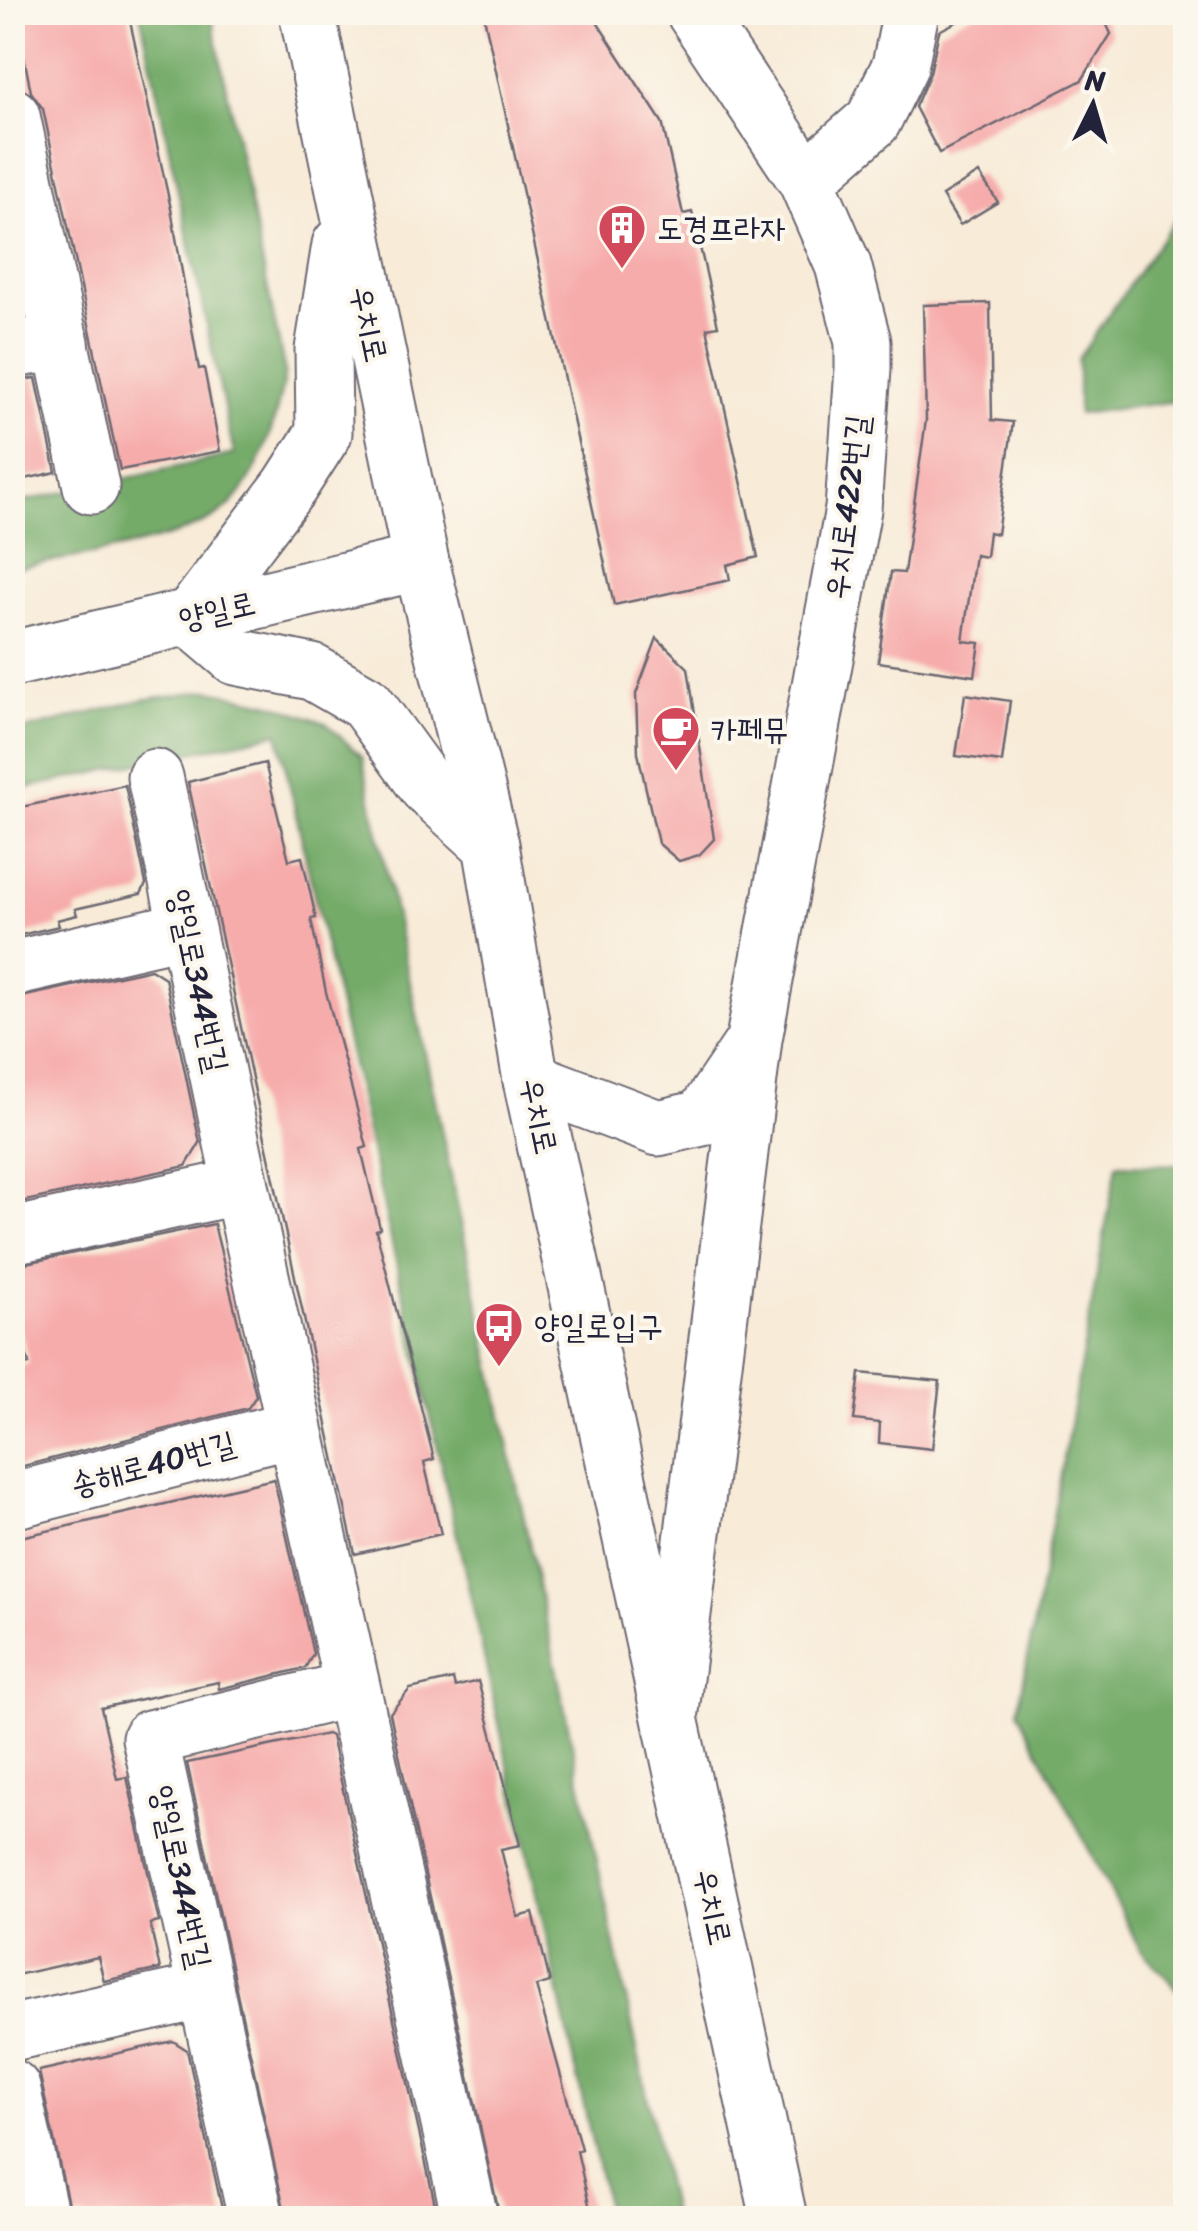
<svg xmlns="http://www.w3.org/2000/svg" width="1198" height="2231" font-family="Sriracha,'Poor Story',sans-serif">
  <style>
    .forest { fill: #74ab69; stroke: #4b6652; stroke-width: 2.5 }
    .building { fill: #f6acab }
    .lines { fill: none; stroke-linecap: round; stroke-linejoin: round }
    .minor-casing { stroke: #6d6872; stroke-width: 59 }
    .major-casing { stroke: #6d6872; stroke-width: 59 }
    .minor { stroke: #fff; stroke-width: 55 }
    .major { stroke: #fff; stroke-width: 55 }
    .labels { text-anchor: middle; dominant-baseline: central; stroke-width: 8; stroke-linejoin: round; paint-order: stroke }
    .poi-label { font-size: 32px; fill: #22223b; stroke: #fbf7ec; text-anchor: start }
    .street-label { font-size: 32px; fill: #22223b; stroke: #fbf7ec }
  </style>
  <rect width="100%" height="100%" fill="#fbf7ec"/>
  <filter id="ink" filterUnits="userSpaceOnUse"><feTurbulence type="fractalNoise" baseFrequency=".01" numOctaves="2"/><feDisplacementMap in="SourceGraphic" scale="20" xChannelSelector="R" yChannelSelector="G"/><feConvolveMatrix kernelMatrix="1 2 1 2 8 2 1 2 1" color-interpolation-filters="sRGB"/></filter>
  <filter id="wash" filterUnits="userSpaceOnUse"><feTurbulence type="fractalNoise" baseFrequency=".0048" numOctaves="4" result="noise"/><feDisplacementMap in="SourceGraphic" scale="40" xChannelSelector="R" yChannelSelector="G"/><feGaussianBlur stdDeviation="2.25" result="paint"/><feColorMatrix in="noise" values="0 0 0 0 0 0 0 0 0 0 0 0 0 0 0 0 0 1.4 0 .05"/><feComposite in="paint" operator="in"/></filter>
  <g filter="url(#wash)">
    <rect width="100%" height="100%" fill="#f8ebd8"/>
    <g class="forest">
      <path d="M140,13H211L285,372C277,416 263,472 230,505C193,543 67,557 13,569L12,504L234,454Z"/>
      <polygon points="1185,205 1185,400 1078,414 1078,359"/>
      <polygon points="209,690 276,705 326,723 362,757 673,2218 609,2218 278,733 13,791 13,733 141,700"/>
      <polygon points="1117,1164 1185,1165 1185,1998 1140,1949 1018,1711"/>
    </g>
    <g id="blocks">
      <g class="building">
        <polygon points="15,12 128,12 171,209 199,369 204,368 220,451 120,470 43,109 31,92"/>
        <polygon points="483,12 593,16 662,122 683,214 692,212 718,326 707,328 758,557 727,565 730,580 614,605"/>
        <polygon points="976,12 1101,12 1111,34 1082,80 939,153 915,107 930,73 939,31"/>
        <polygon points="979,173 998,202 960,225 942,196"/>
        <polygon points="12,268 22,310 12,318"/>
        <polygon points="990,303 992,420 1013,422 997,534 989,532 986,557 975,555 963,641 980,643 975,676 878,662 891,572 904,573 926,420 923,305"/>
        <polygon points="36,378 56,472 12,482 12,381"/>
        <polygon points="657,638 688,668 714,839 699,855 679,861 658,843 638,753 636,694"/>
        <polygon points="965,694 1010,701 1002,762 956,756"/>
        <polygon points="265,763 289,860 302,857 316,918 311,919 326,992 367,1147 361,1149 380,1228 376,1230 434,1459 424,1462 441,1534 355,1554 188,782"/>
        <polygon points="125,785 146,884 141,894 75,909 77,915 57,920 59,926 12,937 12,809"/>
        <polygon points="151,969 165,978 200,1143 186,1166 12,1204 12,999"/>
        <polygon points="214,1224 256,1396 248,1408 12,1469 12,1368 29,1364 12,1298 12,1266"/>
        <polygon points="860,1373 940,1381 932,1449 879,1443 880,1423 854,1420"/>
        <polygon points="274,1479 313,1654 305,1668 219,1689 218,1682 101,1708 117,1779 127,1777 159,1922 150,1924 160,1969 104,1981 98,1957 12,1976 12,1539"/>
        <polygon points="453,1679 455,1687 478,1681 501,1768 520,1845 501,1849 518,1917 533,1913 550,1982 536,1986 581,2149 577,2151 592,2218 500,2218 390,1713 410,1689"/>
        <polygon points="327,1734 331,1736 438,2218 286,2218 187,1763"/>
        <polygon points="173,2041 187,2050 224,2218 71,2218 39,2071"/>
      </g>
    </g>
  </g>
  <g filter="url(#ink)">
    <use href="#blocks" fill-opacity="0" stroke="#6d6872" stroke-width="2.5"/>
    <g class="lines">
      <g class="minor-casing">
        <g id="minor">
          <polyline points="12,116 91,486"/>
          <polyline points="806,180 873,121 900,66 911,12"/>
          <polyline points="12,350 61,342"/>
          <polyline points="155,777 241,1186 470,2218"/>
          <polyline points="12,969 186,929"/>
          <polyline points="531,1080 658,1128 702,1118 748,1050"/>
          <polyline points="12,1236 241,1186"/>
          <polyline points="12,1501 294,1428"/>
          <polyline points="671,1711 754,1039 853,509 863,369 863,342 843,265 806,180 694,12"/>
          <polyline points="12,2033 205,1991"/>
          <polyline points="12,2088 41,2218"/>
          <polyline points="256,2218 150,1738 351,1689"/>
        </g>
      </g>
      <g class="major-casing">
        <g id="major">
          <polyline points="307,12 421,562 491,845 531,1080 779,2218"/>
          <polyline points="190,618 290,486 324,433 323,350 340,245"/>
          <polyline points="190,618 236,657 312,672 366,703 427,787 491,845"/>
          <polyline points="12,659 421,562"/>
        </g>
      </g>
      <use href="#minor" class="minor"/>
      <use href="#major" class="major"/>
    </g>
  </g>
  <defs>
    <g id="building-pin" transform="scale(2.5)"><path d="M0 17L-7.5 6A9.5 9.5 0 1 1 7.5 6Z" fill="#d1495b" stroke="#fbf7ec"/><path d="M-4-6H4V6H1V3H-1V6H-4ZM-2.5-4.3h1.7v1.8h-1.7ZM.8-4.3h1.7v1.8H.8ZM-2.5-1h1.7V.8h-1.7ZM.8-1h1.7V.8H.8Z" fill="#fff"/></g>
    <g id="cafe-pin" transform="scale(2.5)"><path d="M0 17L-7.5 6A9.5 9.5 0 1 1 7.5 6Z" fill="#d1495b" stroke="#fbf7ec"/><path d="M-5.5-4.5H6V0H3Q3 3.5 0 3.5H-2.5Q-5.5 3.5-5.5 0ZM3-3.2v2h1.7v-2ZM-6 4.5H4V6H-6Z" fill="#fff"/></g>
    <g id="bus-pin" transform="scale(2.5)"><path d="M0 17L-7.5 6A9.5 9.5 0 1 1 7.5 6Z" fill="#d1495b" stroke="#fbf7ec"/><path d="M-5-6H5V4H4V6H2V4H-2V6H-4V4H-5ZM-3.5-4V0h7V-4ZM-3.5 1.2v1.5H-2V1.2ZM2 1.2v1.5H3.5V1.2Z" fill="#fff"/></g>
  </defs>
  <g fill-rule="evenodd">
    <use href="#building-pin" x="622" y="228"/>
    <use href="#cafe-pin" x="676" y="730"/>
    <use href="#bus-pin" x="499" y="1326"/>
  </g>
  <g class="labels">
    <g class="poi-label">
      <text x="657" y="228">도경프라자</text>
      <text x="711" y="730">카페뮤</text>
      <text x="534" y="1326">양일로입구</text>
    </g>
    <g class="street-label">
      <text transform="translate(369 324) rotate(78)">우치로</text>
      <text transform="translate(847 507) rotate(-83)">우치로422번길</text>
      <text transform="translate(217 611) rotate(-13)">양일로</text>
      <text transform="translate(198 981) rotate(78)">양일로344번길</text>
      <text transform="translate(539 1116) rotate(78)">우치로</text>
      <text transform="translate(153 1464) rotate(-15)">송해로40번길</text>
      <text transform="translate(181 1877) rotate(78)">양일로344번길</text>
      <text transform="translate(713 1907) rotate(78)">우치로</text>
    </g>
  </g>
  <rect width="1198" height="2231" fill="none" stroke="#fbf7ec" stroke-width="50"/>
  <g transform="translate(1093 105) rotate(5)" stroke="#fbf7ec" stroke-width="8" paint-order="stroke">
  <path d="M0-8L18 38L0 25L-18 38Z" fill="#22223b"/>
  <text y="-15" font-size="28" font-weight="bold" text-anchor="middle" fill="#22223b">N</text>
  </g>
</svg>
